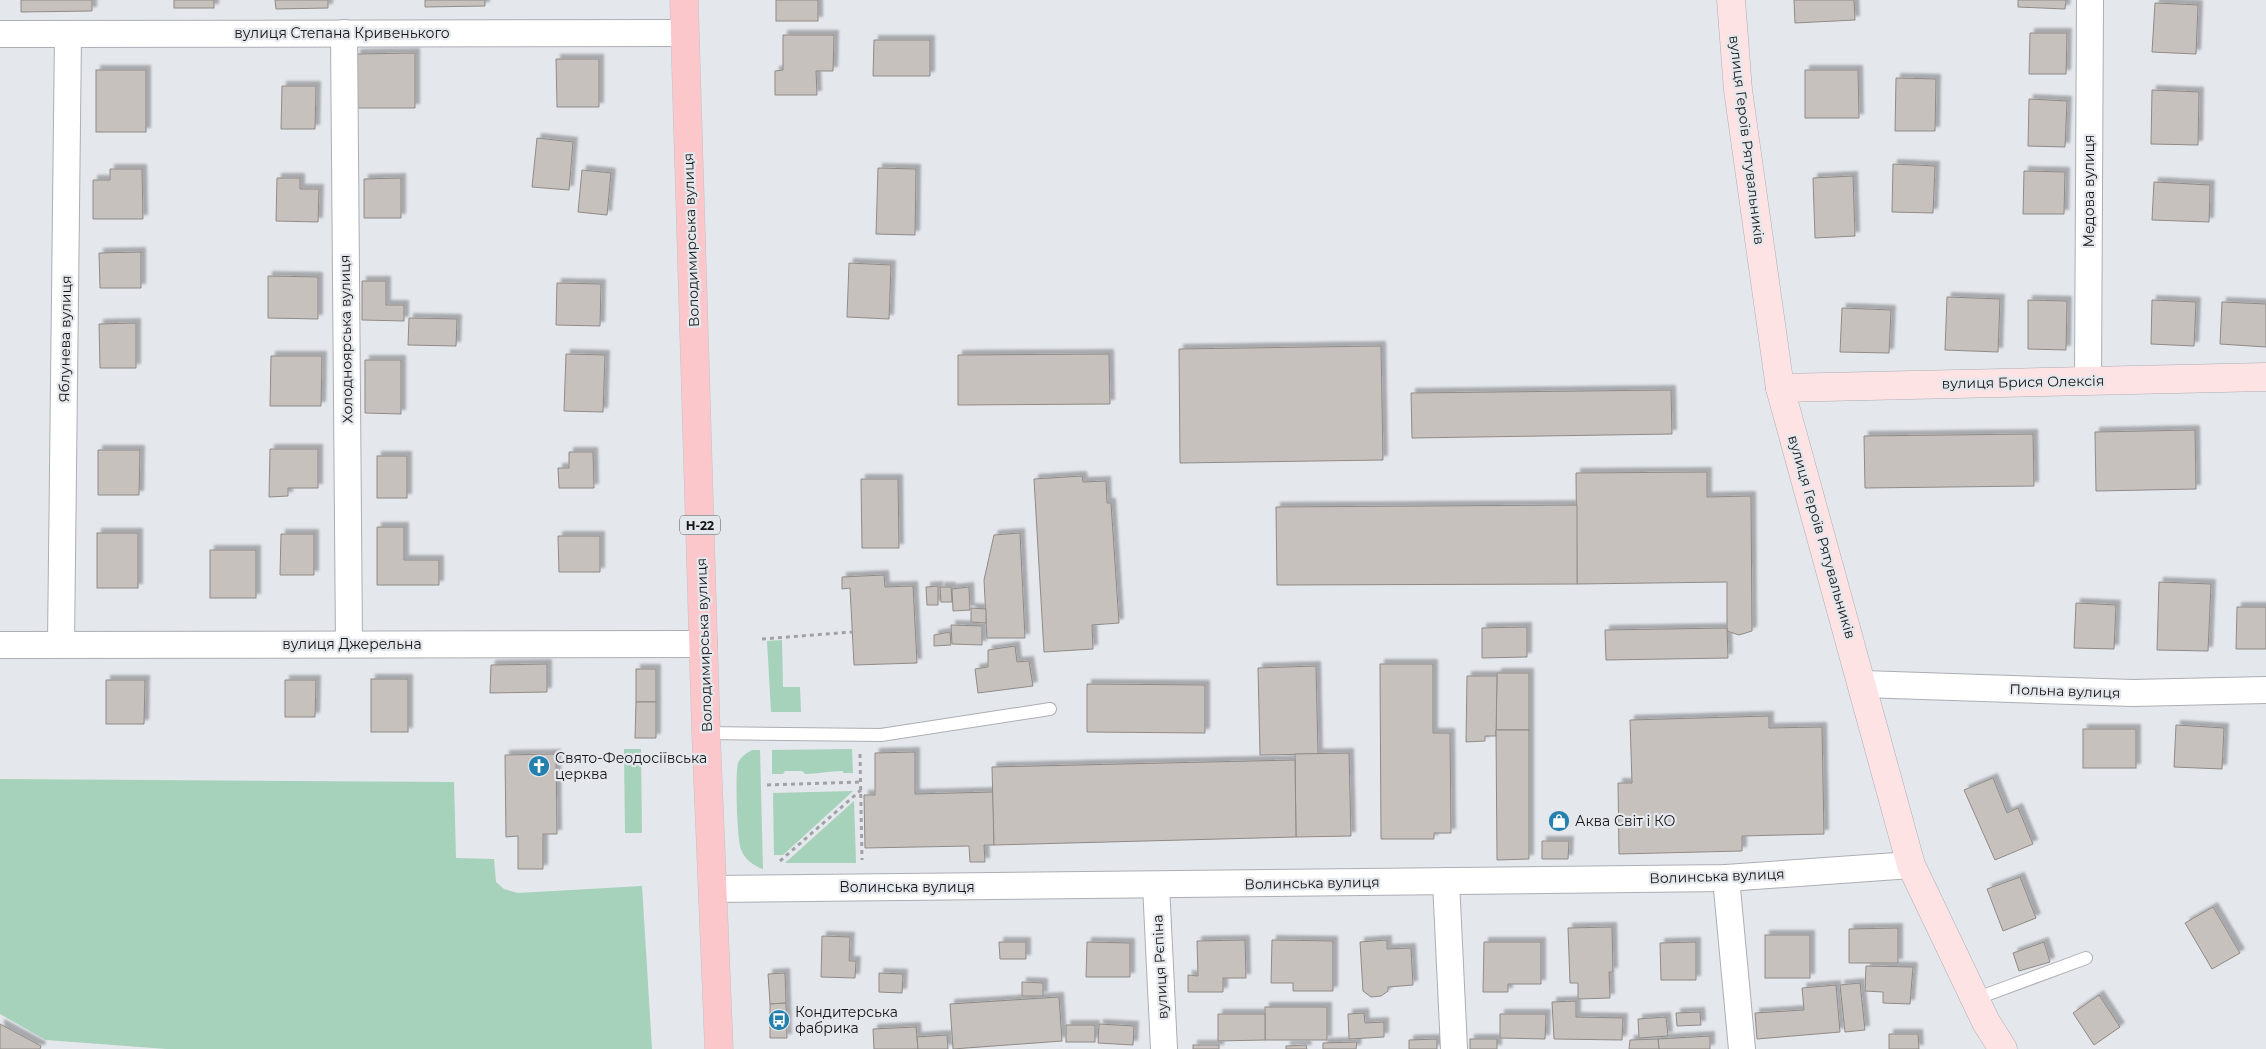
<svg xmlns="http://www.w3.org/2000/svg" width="2266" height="1049" font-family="Montserrat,sans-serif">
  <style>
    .green { fill: #a6d1ba }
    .building { fill: #c6c1bd; stroke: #908b87; filter: url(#shadow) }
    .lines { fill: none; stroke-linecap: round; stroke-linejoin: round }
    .lane-casing { stroke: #acaeb4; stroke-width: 14 }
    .street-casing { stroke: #acaeb4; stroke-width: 28 }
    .secondary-casing { stroke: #acaeb4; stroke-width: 29 }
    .primary-casing { stroke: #c2c2c3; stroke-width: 29 }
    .path { stroke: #a0a2a6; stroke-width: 3; stroke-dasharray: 4 4; stroke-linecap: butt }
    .lane { stroke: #fff; stroke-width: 12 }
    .street { stroke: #fff; stroke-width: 26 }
    .secondary { stroke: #fee3e5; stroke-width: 28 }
    .primary { stroke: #fcc7cb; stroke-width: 28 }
    .labels { text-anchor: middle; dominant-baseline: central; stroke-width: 4.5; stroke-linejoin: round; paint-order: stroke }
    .shield { fill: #e4e7ec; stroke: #535557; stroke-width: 1 }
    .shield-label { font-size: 12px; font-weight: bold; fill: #151617 }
    .street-label { font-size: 14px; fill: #151617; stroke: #e4e7ec }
    .poi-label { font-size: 14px; fill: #151617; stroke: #e4e7ec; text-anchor: start }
  </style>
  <defs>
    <filter id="shadow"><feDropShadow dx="4.5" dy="-4.5" stdDeviation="1" flood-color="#0004"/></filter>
  </defs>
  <rect width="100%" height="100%" fill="#e4e7ec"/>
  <g class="green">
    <polygon points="782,640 783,687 800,687 801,712 771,712 767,641"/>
    <polygon points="624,749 641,749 642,833 625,833"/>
    <path d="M852,749L853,773H844L842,771C829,771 818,774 805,774L802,771H785L783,774H772V750Z"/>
    <path d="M752,750H760L763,869C754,866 744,859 741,849C737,839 735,773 738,763C741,757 746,753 752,750Z"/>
    <polygon points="0,779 454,782 456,858 494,859 496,882 504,889 518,893 642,886 652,1049 167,1049 46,1040 0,1014"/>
    <polygon points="853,791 783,855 774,855 773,793"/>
    <polygon points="854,801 856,863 785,863"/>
  </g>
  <g class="building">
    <polygon points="21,0 92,0 92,11 21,12"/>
    <rect x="174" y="0" width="40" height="8"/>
    <polygon points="275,0 328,0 328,8 276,9"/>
    <polygon points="425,0 485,0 485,6 425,7"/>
    <rect x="776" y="0" width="42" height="21"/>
    <polygon points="1794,0 1854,0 1855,20 1795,23"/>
    <polygon points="2018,0 2066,0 2065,9 2018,7"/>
    <polygon points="2155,3 2198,5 2196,54 2152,52"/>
    <polygon points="2030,33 2067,33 2066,74 2029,74"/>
    <polygon points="783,35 834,35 833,71 816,71 817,95 775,95 775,71 783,70"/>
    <polygon points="874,40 930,40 930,76 873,76"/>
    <polygon points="415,53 415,108 357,108 356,54"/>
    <polygon points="556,59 599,59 599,107 557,107"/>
    <rect x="96" y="70" width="50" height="62"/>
    <polygon points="1805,70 1858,70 1859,118 1805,118"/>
    <polygon points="1896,78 1936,79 1935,131 1895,131"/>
    <polygon points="282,86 316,86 315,129 281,129"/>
    <polygon points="2152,90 2199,92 2198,145 2151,144"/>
    <polygon points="2029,99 2067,101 2065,147 2028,146"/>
    <polygon points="537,138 573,142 569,190 532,187"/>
    <polygon points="1893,164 1935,166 1933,213 1892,212"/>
    <polygon points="878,168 916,169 915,235 876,234"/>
    <polygon points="110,169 142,169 143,219 93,219 93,180 110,180"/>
    <polygon points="582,170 611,173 607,215 578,212"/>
    <polygon points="2024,171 2065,172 2064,214 2023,214"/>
    <polygon points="1853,176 1855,236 1815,238 1813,178"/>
    <polygon points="277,178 300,178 300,189 319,189 318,222 276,221"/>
    <polygon points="401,178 401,218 364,218 364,179"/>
    <polygon points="2154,182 2210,185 2209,222 2152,220"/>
    <polygon points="141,252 141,288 100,288 99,253"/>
    <polygon points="849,263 891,265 889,319 847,317"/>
    <polygon points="268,276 318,277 318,319 268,318"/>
    <polygon points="362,281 386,281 386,305 404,305 404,321 362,320"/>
    <polygon points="557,283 601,284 600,326 556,325"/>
    <polygon points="1947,297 2000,299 1998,352 1945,350"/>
    <polygon points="2028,300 2067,301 2066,350 2028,349"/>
    <polygon points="2152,300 2196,302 2194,346 2151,344"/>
    <polygon points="2222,302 2266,304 2266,347 2220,344"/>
    <polygon points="1842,308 1891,310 1889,353 1840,352"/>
    <polygon points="409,318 457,319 456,346 408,345"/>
    <polygon points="136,323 136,368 100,368 99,324"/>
    <polygon points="1381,346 1383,460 1180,463 1179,349"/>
    <polygon points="566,354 605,355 603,412 564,411"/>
    <polygon points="1109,354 1110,404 958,405 958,355"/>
    <polygon points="271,356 322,356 321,406 270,406"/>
    <polygon points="365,360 401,360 401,414 365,413"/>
    <polygon points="1671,390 1672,434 1412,438 1411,393"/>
    <polygon points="2195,430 2196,489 2096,491 2095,432"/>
    <polygon points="2033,434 2034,486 1865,488 1864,436"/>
    <polygon points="270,449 318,449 318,488 288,488 288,496 269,497"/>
    <polygon points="98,450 140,450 139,495 98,495"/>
    <polygon points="569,452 593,452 594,488 559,488 558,468 569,468"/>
    <rect x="377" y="456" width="30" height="42"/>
    <polygon points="1707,472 1707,497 1751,496 1752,631 1739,635 1727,631 1727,582 1577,584 1576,473"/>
    <polygon points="1082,476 1083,482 1106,481 1107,503 1111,503 1119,623 1092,625 1093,649 1044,652 1034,479"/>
    <polygon points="861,479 898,479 899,548 862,548"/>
    <polygon points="1577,505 1577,584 1277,585 1276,507"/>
    <polygon points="377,527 404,527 404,560 439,560 439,585 377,585"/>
    <rect x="97" y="533" width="41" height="55"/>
    <polygon points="1020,533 1025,638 987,638 984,580 994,535"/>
    <polygon points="281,534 314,534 314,575 280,575"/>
    <polygon points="558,536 600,536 600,572 559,572"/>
    <rect x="210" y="550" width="46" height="48"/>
    <polygon points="884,575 885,587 913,586 917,663 854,665 850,588 842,589 842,577"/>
    <polygon points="2159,582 2211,584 2208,651 2157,650"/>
    <polygon points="938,586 938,605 927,605 926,587"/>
    <polygon points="940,587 951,587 952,602 941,602"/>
    <polygon points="969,587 970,610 953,611 952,589"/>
    <polygon points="2076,603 2116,605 2114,649 2074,648"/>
    <polygon points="2237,607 2266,607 2266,649 2236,649"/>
    <polygon points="971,608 986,609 986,623 971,622"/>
    <polygon points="951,625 982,626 982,645 952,644"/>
    <polygon points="1527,627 1527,657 1482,658 1482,628"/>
    <polygon points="1727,628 1728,658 1606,660 1605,630"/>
    <polygon points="950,632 951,645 934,646 934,635"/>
    <polygon points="1015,646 1017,662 1029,661 1033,686 978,693 975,669 988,667 988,650"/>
    <polygon points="547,664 547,692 490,693 491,665"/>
    <polygon points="1380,664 1433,664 1433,733 1450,733 1451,833 1434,833 1434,839 1381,839"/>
    <polygon points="1316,666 1318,754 1260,755 1258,668"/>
    <rect x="636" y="669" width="20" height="33"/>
    <polygon points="1497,673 1529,673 1529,730 1496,730"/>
    <polygon points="1467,676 1497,676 1496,736 1485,736 1485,741 1466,742"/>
    <rect x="371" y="679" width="37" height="53"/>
    <polygon points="106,680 145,680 144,724 106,724"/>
    <polygon points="285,680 316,680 315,717 285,717"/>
    <polygon points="1087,684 1205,685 1205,733 1087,732"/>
    <polygon points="636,702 656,702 656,738 635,738"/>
    <polygon points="1769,716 1769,728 1822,727 1824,834 1742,836 1742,851 1619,854 1618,783 1632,783 1630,720"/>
    <polygon points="2176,725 2224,728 2222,769 2174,767"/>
    <rect x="2083" y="729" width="53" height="39"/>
    <polygon points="1496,730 1529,730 1529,859 1497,860"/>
    <polygon points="915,752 915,794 993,792 994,845 984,845 985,862 970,862 969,846 865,848 864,795 875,795 875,753"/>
    <polygon points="1349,753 1351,836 1296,837 1295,754"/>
    <polygon points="556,754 557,834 543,834 543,869 518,869 518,836 506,837 505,755"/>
    <polygon points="1295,760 1296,837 994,845 992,767"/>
    <polygon points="1993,778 2007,813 2018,808 2033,844 1995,860 1964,790"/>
    <polygon points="1542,841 1569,841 1568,859 1542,859"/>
    <polygon points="2020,877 2036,918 2003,931 1987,889"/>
    <polygon points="2213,907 2240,953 2212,969 2185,923"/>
    <polygon points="1612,927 1613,972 1609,972 1610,998 1578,999 1578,983 1570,983 1568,928"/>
    <polygon points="1898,928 1898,963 1849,963 1849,929"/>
    <rect x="1765" y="935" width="45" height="43"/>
    <polygon points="822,936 850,937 849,961 856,961 855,978 821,977"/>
    <polygon points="1245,940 1246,978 1223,978 1223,992 1188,992 1188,975 1198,976 1197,941"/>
    <polygon points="1272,940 1333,941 1333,991 1293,991 1293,983 1271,983"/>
    <polygon points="1387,940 1387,949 1411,948 1413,985 1388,987 1388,991 1381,996 1371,997 1363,991 1360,942"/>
    <polygon points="999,942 1026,942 1026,959 1000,959"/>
    <polygon points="1087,942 1130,943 1130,977 1086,977"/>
    <polygon points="1484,942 1541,942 1541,984 1508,984 1508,992 1483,992"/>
    <polygon points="1696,942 1696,980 1661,980 1660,943"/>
    <polygon points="2044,942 2050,962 2019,971 2013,953"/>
    <polygon points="1866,966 1913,967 1910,1004 1883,1003 1883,992 1865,991"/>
    <polygon points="785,973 786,1003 770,1004 768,974"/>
    <polygon points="879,973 903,974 902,993 879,992"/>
    <polygon points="1022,982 1043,983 1043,996 1022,996"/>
    <polygon points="1860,983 1865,1030 1845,1032 1840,985"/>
    <polygon points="1836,985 1840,1032 1757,1039 1755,1013 1804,1010 1802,988"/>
    <polygon points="2099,995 2120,1027 2094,1045 2073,1013"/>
    <polygon points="1059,997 1062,1041 953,1049 950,1004"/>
    <polygon points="1576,1001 1576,1017 1623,1018 1622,1040 1554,1039 1552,1002"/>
    <polygon points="786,1003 787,1038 770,1038 770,1004"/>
    <rect x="1265" y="1007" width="62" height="33"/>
    <polygon points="1700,1012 1701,1025 1677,1026 1676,1013"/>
    <polygon points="1364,1013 1365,1023 1384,1022 1384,1037 1349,1039 1348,1014"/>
    <polygon points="1218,1014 1265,1014 1265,1040 1218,1041"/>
    <polygon points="1500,1014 1546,1014 1545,1039 1500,1038"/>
    <polygon points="1666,1017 1668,1036 1639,1038 1638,1019"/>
    <polygon points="0,1024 41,1046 40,1049 0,1049"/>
    <polygon points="1099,1024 1134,1026 1133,1045 1098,1043"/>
    <rect x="1066" y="1025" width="29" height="17"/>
    <polygon points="916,1027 918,1049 874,1049 873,1029"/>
    <polygon points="1889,1034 1918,1034 1919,1049 1889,1049"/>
    <polygon points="947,1035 948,1049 918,1049 917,1037"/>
    <polygon points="1710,1036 1710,1049 1659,1049 1658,1039"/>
    <polygon points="1437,1039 1437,1049 1409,1049 1409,1040"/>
    <rect x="1470" y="1039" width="27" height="10"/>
    <polygon points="1658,1039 1659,1049 1629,1049 1630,1040"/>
    <polygon points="1357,1042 1356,1049 1323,1049 1323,1043"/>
    <rect x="1193" y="1045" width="26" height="4"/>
    <polygon points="1306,1045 1307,1049 1286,1049 1286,1046"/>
  </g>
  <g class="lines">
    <g class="lane-casing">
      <g id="lane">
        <polyline points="706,733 881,735 1050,709"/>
        <polyline points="1975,999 2086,958"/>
      </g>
    </g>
    <g class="street-casing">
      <g id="street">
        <polyline points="344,33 349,644"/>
        <polyline points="0,34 685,33"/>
        <polyline points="2088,381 2090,0"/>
        <polyline points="61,644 68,34"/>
        <polyline points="0,645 704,644"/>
        <polyline points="1863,684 2133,693 2266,690"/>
        <polyline points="1726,878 1742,1049"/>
        <polyline points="1446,881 1454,1049"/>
        <polyline points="1156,885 1164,1049"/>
        <polyline points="712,889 1726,878 1911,865"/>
      </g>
    </g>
    <g class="secondary-casing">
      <g id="secondary">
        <polyline points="1731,0 1738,90 1780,388 1911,865 1986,1022 2003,1049"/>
        <polyline points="1780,388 2266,377"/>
      </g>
    </g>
    <g class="primary-casing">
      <polyline id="primary" points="684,0 706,733 719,1049"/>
    </g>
    <g class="path">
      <polyline points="762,639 852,632"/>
      <polyline points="860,754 862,860"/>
      <polyline points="767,785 861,782"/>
      <polyline points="780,861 861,790"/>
    </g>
    <use href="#lane" class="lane"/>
    <use href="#street" class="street"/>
    <use href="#secondary" class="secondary"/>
    <use href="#primary" class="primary"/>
  </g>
  <defs>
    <g id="church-disc" transform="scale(1.125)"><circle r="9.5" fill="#2680ae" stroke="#e4e7ec"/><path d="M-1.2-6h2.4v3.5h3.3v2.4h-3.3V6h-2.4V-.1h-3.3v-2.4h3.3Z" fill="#fff"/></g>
    <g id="shop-disc" transform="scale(1.125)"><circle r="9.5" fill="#2680ae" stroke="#e4e7ec"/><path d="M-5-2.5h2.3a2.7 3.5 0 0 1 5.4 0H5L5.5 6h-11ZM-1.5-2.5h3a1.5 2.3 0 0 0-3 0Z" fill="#fff"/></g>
    <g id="bus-disc" transform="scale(1.125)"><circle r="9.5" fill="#2680ae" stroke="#e4e7ec"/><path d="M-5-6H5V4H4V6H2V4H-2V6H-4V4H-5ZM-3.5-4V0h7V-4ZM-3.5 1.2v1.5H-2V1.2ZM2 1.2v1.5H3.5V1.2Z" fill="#fff"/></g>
  </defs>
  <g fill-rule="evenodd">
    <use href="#church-disc" x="539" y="766"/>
    <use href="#shop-disc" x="1559" y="821"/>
    <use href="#bus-disc" x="779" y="1020"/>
  </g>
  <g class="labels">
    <rect class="shield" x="680" y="515.5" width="40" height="19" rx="4"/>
    <g class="shield-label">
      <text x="700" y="525">Н-22</text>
    </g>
    <g class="street-label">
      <text x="342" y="33">вулиця Степана Кривенького</text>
      <text transform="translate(1747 140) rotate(83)">вулиця Героїв Рятувальників</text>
      <text transform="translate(2089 191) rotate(-90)">Медова вулиця</text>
      <text transform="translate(691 240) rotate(-92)">Володимирська вулиця</text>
      <text transform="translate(65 339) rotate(-89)">Яблунева вулиця</text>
      <text transform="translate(346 339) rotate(-91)">Холодноярська вулиця</text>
      <text transform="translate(2023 382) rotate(-1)">вулиця Брися Олексія</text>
      <text transform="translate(1822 537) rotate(74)">вулиця Героїв Рятувальників</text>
      <text x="352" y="644">вулиця Джерельна</text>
      <text transform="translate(704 645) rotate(-92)">Володимирська вулиця</text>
      <text transform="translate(2065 691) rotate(2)">Польна вулиця</text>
      <text transform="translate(1717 876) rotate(-2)">Волинська вулиця</text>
      <text transform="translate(1312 883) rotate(-1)">Волинська вулиця</text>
      <text x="907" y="887">Волинська вулиця</text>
      <text transform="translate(1160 967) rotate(-93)">вулиця Рєпіна</text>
    </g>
    <g class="poi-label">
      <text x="555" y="758">Свято-Феодосіївська<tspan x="555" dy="16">церква</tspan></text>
      <text x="1575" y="821">Аква Світ і КО</text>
      <text x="795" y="1012">Кондитерська<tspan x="795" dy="16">фабрика</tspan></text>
    </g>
  </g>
</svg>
